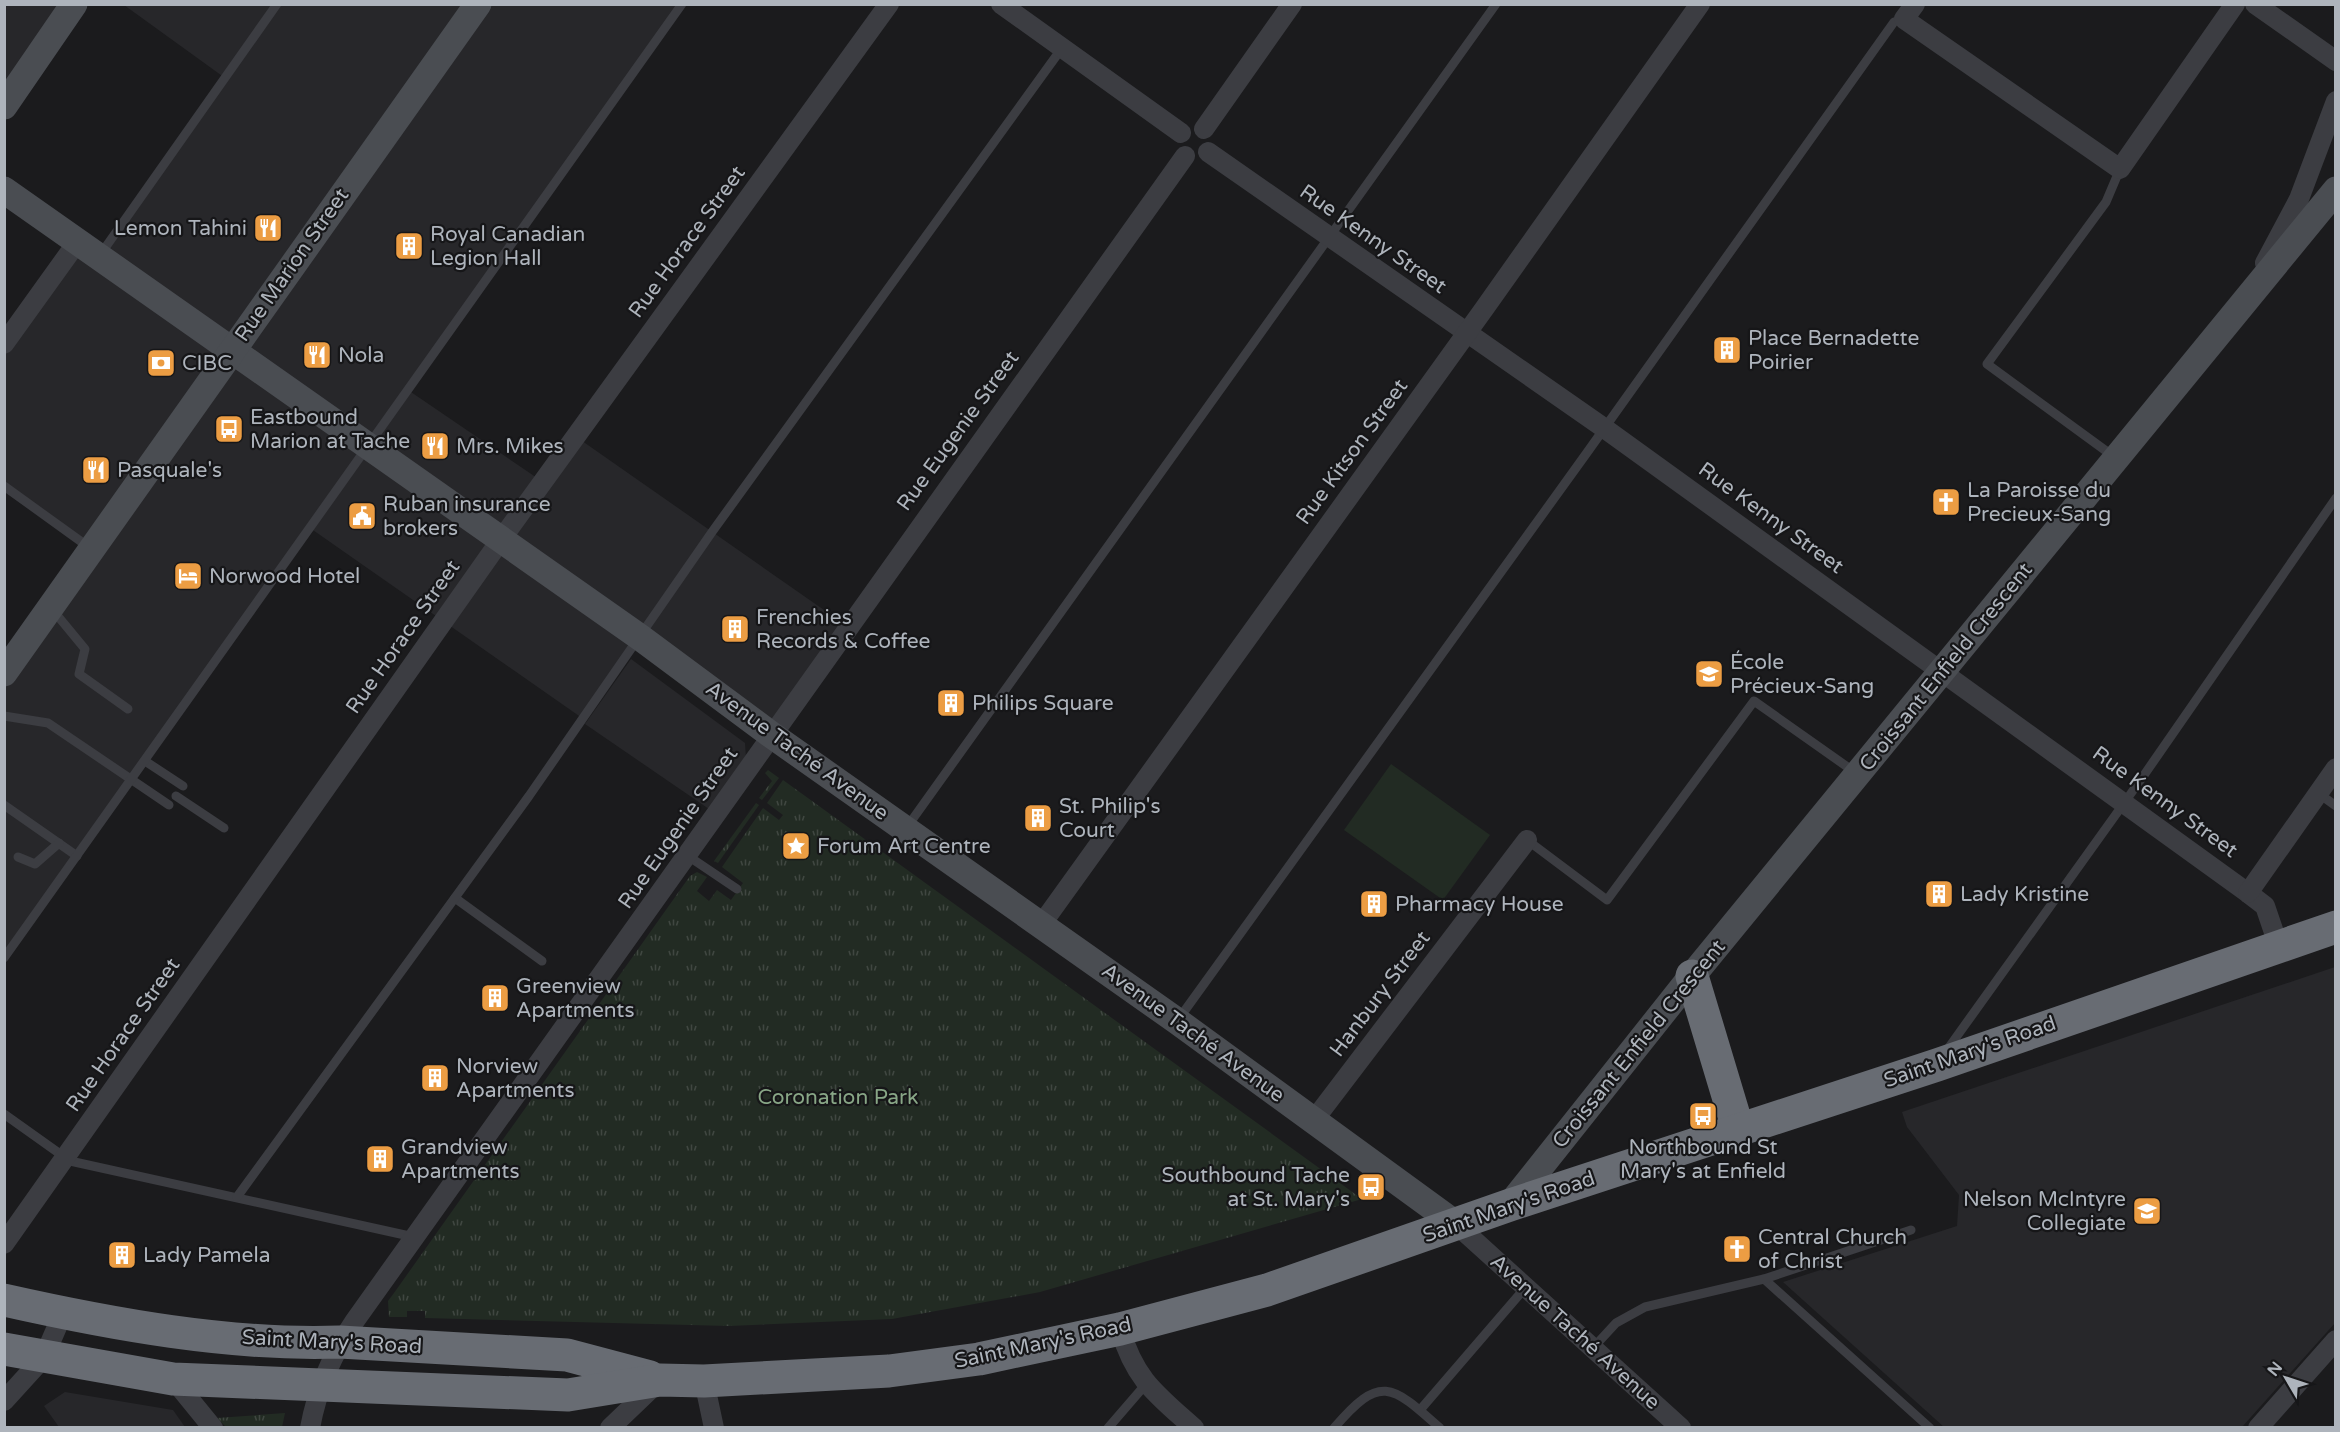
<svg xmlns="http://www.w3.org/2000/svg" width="2340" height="1432" font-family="'Varela Round',sans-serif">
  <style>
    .built { fill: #27272a }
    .grass { fill: url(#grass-tufts) }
    .garden { fill: #222b23 }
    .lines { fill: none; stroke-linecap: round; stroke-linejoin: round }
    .lane { stroke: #3c3d42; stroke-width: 9 }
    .street { stroke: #3c3d42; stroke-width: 20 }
    .secondary { stroke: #4a4d52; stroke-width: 27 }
    .highway { stroke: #686c73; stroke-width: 33 }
    .labels { text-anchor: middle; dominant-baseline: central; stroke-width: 4.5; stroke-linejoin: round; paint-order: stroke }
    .poi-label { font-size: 21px; fill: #aeb4bc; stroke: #161618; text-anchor: start }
    .street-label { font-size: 21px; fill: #aeb4bc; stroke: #161618 }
    .park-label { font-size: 21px; fill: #88a686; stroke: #161618 }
  </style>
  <defs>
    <pattern id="grass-tufts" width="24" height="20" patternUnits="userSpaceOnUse" patternTransform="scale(1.5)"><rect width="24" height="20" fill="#222b23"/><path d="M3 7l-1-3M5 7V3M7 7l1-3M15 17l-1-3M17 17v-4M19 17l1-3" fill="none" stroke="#404741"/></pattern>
  </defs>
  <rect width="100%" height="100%" fill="#1b1b1d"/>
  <g class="built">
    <polygon points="5,5 74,5 48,41 5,81"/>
    <polygon points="124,5 682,5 408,390 543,482 575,436 847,626 773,736 641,638 582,718 310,528 5,958 5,671 91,549 5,486 5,344 78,241 99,256 225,78"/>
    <polygon points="631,659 745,743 746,758 709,809 585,724"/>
    <polygon points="2335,967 2335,1323 2242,1427 1944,1427 1783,1282 1957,1226 1959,1195 1907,1127 1902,1112"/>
    <polygon points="65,1392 173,1410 185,1427 59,1427 44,1406"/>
  </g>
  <g class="grass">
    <polygon points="768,770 779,778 762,800 759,798 772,781 765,773"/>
    <polygon points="783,780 1362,1199 1040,1292 892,1319 729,1326 425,1318 425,1311 407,1311 407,1317 389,1317 388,1301 394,1293 690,876 697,872 707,877 697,891 709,901 717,890 731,900 743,883 722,867 763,808 779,820 783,815 767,803"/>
    <polygon points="756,803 759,805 718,863 714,861"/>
    <polygon points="285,1413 282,1427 226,1427 217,1418"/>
  </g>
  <polygon class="garden" points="1391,764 1490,835 1443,900 1344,830"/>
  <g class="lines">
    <g class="lane">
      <polyline points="100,255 277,4"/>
      <polyline points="2113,456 1987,364 2106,202 2120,169"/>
      <polyline points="4,486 90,548"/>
      <polyline points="52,609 85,649 79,674 128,709"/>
      <polyline points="4,716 48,723 169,805"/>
      <polyline points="145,761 183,786"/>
      <polyline points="2318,793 2336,806"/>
      <polyline points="176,796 224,828"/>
      <polyline points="4,805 77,856"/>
      <polyline points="907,827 1496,4"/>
      <polyline points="1527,840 1607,900 1754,701 1856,773"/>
      <polyline points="688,856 737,889"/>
      <polyline points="18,857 35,864 59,843"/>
      <polyline points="455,898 542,961"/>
      <polyline points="4,958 682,4"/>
      <polyline points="1178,1020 1586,454 1894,22 1904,19"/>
      <polyline points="1947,1050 2142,778 2336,498"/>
      <polyline points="4,1114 70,1161 414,1237"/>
      <polyline points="237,1197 529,796 712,532 1062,48"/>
      <polyline points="1764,1279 1930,1428"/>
      <polyline points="1592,1349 1616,1323 1645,1307 1764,1279 1911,1230"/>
      <polyline points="1420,1410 1525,1288"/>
      <polyline points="1108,1428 1146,1384"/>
      <path d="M1334,1428C1380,1374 1391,1384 1440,1428"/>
    </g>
    <g class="street">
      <polyline points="1001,4 1181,133"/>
      <polyline points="1915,4 1904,19 2120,169 2235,4"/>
      <polyline points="2255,4 2336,61"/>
      <polyline points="1204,129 1292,4"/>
      <polyline points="1208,152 1604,428 2248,893 2265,906 2279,947"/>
      <polyline points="2265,263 2299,199 2336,101"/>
      <polyline points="4,344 78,241"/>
      <polyline points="2248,893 2336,768"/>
      <polyline points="1041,925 1484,309 1700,4"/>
      <polyline points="1314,1120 1527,840"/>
      <polyline points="1457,1225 1681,1428"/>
      <polyline points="4,1244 500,541 889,4"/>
      <path d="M1120,1329C1135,1380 1156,1394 1194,1428"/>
      <polyline points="173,1379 213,1428"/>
      <polyline points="704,1381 714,1428"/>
      <polyline points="4,1401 44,1357 63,1313"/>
      <path d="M310,1428C317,1390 333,1353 354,1322L1185,156"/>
      <polyline points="610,1428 658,1382"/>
      <polyline points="2258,1428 2336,1340"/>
    </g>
    <g class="secondary">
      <polyline points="4,106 74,4"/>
      <polyline points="4,190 641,638 773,736 1177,1021 1457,1225"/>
      <polyline points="4,673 478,4"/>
      <polyline points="1510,1205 1692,976 2336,190"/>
    </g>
    <g class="highway">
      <polyline points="1692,976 1738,1129"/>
      <path d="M4,1300C111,1324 231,1346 340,1342L567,1355L650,1377"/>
      <polyline points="4,1349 173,1379 568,1395 660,1380 704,1381 889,1371 979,1359 1120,1329 1267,1290 1510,1205 1937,1065 2336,927"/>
    </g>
  </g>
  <defs>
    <g id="restaurant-square" transform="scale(1.5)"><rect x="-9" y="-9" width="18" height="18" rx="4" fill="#ec9d43" stroke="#161618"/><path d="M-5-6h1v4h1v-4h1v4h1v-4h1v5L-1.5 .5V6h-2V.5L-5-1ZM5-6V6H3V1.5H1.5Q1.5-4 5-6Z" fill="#fff"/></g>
    <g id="building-square" transform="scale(1.5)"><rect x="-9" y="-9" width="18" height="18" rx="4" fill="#ec9d43" stroke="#161618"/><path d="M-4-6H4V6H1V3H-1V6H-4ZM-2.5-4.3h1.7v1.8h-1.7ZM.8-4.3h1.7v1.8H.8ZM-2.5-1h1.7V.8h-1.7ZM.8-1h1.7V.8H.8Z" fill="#fff"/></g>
    <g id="bank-square" transform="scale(1.5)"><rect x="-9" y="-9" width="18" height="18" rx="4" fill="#ec9d43" stroke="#161618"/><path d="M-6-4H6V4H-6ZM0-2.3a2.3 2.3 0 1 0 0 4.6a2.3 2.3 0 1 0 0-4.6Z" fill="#fff"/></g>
    <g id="bus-square" transform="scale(1.5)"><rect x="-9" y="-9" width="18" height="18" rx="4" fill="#ec9d43" stroke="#161618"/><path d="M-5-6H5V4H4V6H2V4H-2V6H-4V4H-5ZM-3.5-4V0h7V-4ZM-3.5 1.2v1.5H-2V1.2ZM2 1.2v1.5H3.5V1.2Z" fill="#fff"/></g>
    <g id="church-square" transform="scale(1.5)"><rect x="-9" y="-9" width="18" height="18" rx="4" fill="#ec9d43" stroke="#161618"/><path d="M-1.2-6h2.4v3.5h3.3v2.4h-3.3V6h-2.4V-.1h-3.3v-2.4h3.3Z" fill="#fff"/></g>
    <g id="civic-square" transform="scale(1.5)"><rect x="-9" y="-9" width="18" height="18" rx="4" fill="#ec9d43" stroke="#161618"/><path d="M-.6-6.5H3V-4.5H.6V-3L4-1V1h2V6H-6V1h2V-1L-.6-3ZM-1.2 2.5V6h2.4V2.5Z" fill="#fff"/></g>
    <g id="hotel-square" transform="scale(1.5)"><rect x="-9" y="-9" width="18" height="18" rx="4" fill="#ec9d43" stroke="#161618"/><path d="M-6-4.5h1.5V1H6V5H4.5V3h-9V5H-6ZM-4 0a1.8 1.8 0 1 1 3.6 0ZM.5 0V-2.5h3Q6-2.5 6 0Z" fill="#fff"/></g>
    <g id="school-square" transform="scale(1.5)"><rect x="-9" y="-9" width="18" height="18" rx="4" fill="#ec9d43" stroke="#161618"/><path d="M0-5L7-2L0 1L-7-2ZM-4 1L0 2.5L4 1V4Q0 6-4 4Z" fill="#fff"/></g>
    <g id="sight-square" transform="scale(1.5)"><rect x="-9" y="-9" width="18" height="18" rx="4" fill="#ec9d43" stroke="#161618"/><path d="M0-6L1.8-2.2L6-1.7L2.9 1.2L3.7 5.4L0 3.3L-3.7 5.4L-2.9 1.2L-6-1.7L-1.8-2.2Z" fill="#fff"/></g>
  </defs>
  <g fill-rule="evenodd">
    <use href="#restaurant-square" x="268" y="228"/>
    <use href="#building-square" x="409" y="246"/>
    <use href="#building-square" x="1727" y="350"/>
    <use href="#restaurant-square" x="317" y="355"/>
    <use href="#bank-square" x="161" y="363"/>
    <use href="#bus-square" x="229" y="429"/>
    <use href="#restaurant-square" x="435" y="446"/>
    <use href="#restaurant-square" x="96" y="470"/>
    <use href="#church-square" x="1946" y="502"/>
    <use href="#civic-square" x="362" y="516"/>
    <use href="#hotel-square" x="188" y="576"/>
    <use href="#building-square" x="735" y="629"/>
    <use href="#school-square" x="1709" y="674"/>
    <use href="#building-square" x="951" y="703"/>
    <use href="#building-square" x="1038" y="818"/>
    <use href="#sight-square" x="796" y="846"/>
    <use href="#building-square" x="1939" y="894"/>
    <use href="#building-square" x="1374" y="904"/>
    <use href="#building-square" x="495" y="998"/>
    <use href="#building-square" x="435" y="1078"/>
    <use href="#bus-square" x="1703" y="1116"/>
    <use href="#building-square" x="380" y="1159"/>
    <use href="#bus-square" x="1371" y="1187"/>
    <use href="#school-square" x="2147" y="1211"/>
    <use href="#church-square" x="1737" y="1249"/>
    <use href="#building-square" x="122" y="1255"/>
  </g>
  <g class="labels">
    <g class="poi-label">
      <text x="247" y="228" text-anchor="end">Lemon Tahini</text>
      <text x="430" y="234">Royal Canadian<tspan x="430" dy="24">Legion Hall</tspan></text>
      <text x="1748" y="338">Place Bernadette<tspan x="1748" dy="24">Poirier</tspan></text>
      <text x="338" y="355">Nola</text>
      <text x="182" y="363">CIBC</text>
      <text x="250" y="417">Eastbound<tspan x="250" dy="24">Marion at Tache</tspan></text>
      <text x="456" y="446">Mrs. Mikes</text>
      <text x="117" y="470">Pasquale's</text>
      <text x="1967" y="490">La Paroisse du<tspan x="1967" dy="24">Precieux-Sang</tspan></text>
      <text x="383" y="504">Ruban insurance<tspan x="383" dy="24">brokers</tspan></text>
      <text x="209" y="576">Norwood Hotel</text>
      <text x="756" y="617">Frenchies<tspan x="756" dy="24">Records &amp; Coffee</tspan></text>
      <text x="1730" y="662">École<tspan x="1730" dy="24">Précieux-Sang</tspan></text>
      <text x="972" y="703">Philips Square</text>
      <text x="1059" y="806">St. Philip's<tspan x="1059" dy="24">Court</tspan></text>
      <text x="817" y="846">Forum Art Centre</text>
      <text x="1960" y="894">Lady Kristine</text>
      <text x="1395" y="904">Pharmacy House</text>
      <text x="516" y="986">Greenview<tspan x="516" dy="24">Apartments</tspan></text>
      <text x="456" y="1066">Norview<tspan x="456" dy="24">Apartments</tspan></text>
      <text x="401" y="1147">Grandview<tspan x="401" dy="24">Apartments</tspan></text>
      <text x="1703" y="1147" text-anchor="middle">Northbound St<tspan x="1703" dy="24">Mary's at Enfield</tspan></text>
      <text x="1350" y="1175" text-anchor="end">Southbound Tache<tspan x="1350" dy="24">at St. Mary's</tspan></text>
      <text x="2126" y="1199" text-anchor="end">Nelson McIntyre<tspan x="2126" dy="24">Collegiate</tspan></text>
      <text x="1758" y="1237">Central Church<tspan x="1758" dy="24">of Christ</tspan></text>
      <text x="143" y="1255">Lady Pamela</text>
    </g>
    <g class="street-label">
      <text transform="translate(1373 239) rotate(35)">Rue Kenny Street</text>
      <text transform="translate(687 242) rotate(-54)">Rue Horace Street</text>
      <text transform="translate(292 265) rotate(-55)">Rue Marion Street</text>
      <text transform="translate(958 431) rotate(-54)">Rue Eugenie Street</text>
      <text transform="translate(1352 452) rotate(-54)">Rue Kitson Street</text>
      <text transform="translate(1771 518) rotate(36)">Rue Kenny Street</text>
      <text transform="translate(403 637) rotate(-55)">Rue Horace Street</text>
      <text transform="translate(1946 667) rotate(-51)">Croissant Enfield Crescent</text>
      <text transform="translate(797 751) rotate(36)">Avenue Taché Avenue</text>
      <text transform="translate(2165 802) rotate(36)">Rue Kenny Street</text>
      <text transform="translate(678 828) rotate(-55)">Rue Eugenie Street</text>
      <text transform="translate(1380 994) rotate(-53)">Hanbury Street</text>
      <text transform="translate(1193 1033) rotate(36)">Avenue Taché Avenue</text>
      <text transform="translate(123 1035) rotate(-55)">Rue Horace Street</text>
      <text transform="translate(1639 1044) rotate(-51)">Croissant Enfield Crescent</text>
      <text transform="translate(1970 1052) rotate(-19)">Saint Mary's Road</text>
      <text transform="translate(1509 1207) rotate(-19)">Saint Mary's Road</text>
      <text transform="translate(1575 1332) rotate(42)">Avenue Taché Avenue</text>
      <text transform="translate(332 1342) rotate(3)">Saint Mary's Road</text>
      <text transform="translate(1043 1343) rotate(-12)">Saint Mary's Road</text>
    </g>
    <g class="park-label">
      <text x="838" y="1097">Coronation Park</text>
    </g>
  </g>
  <rect width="2340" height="1432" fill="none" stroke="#aeb4bc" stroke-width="12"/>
  <g transform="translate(2286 1378) rotate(309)" stroke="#161618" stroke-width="4.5" paint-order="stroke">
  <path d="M0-4.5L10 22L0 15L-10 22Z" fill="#aeb4bc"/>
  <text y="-9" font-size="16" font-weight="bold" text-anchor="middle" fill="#aeb4bc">N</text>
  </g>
</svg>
